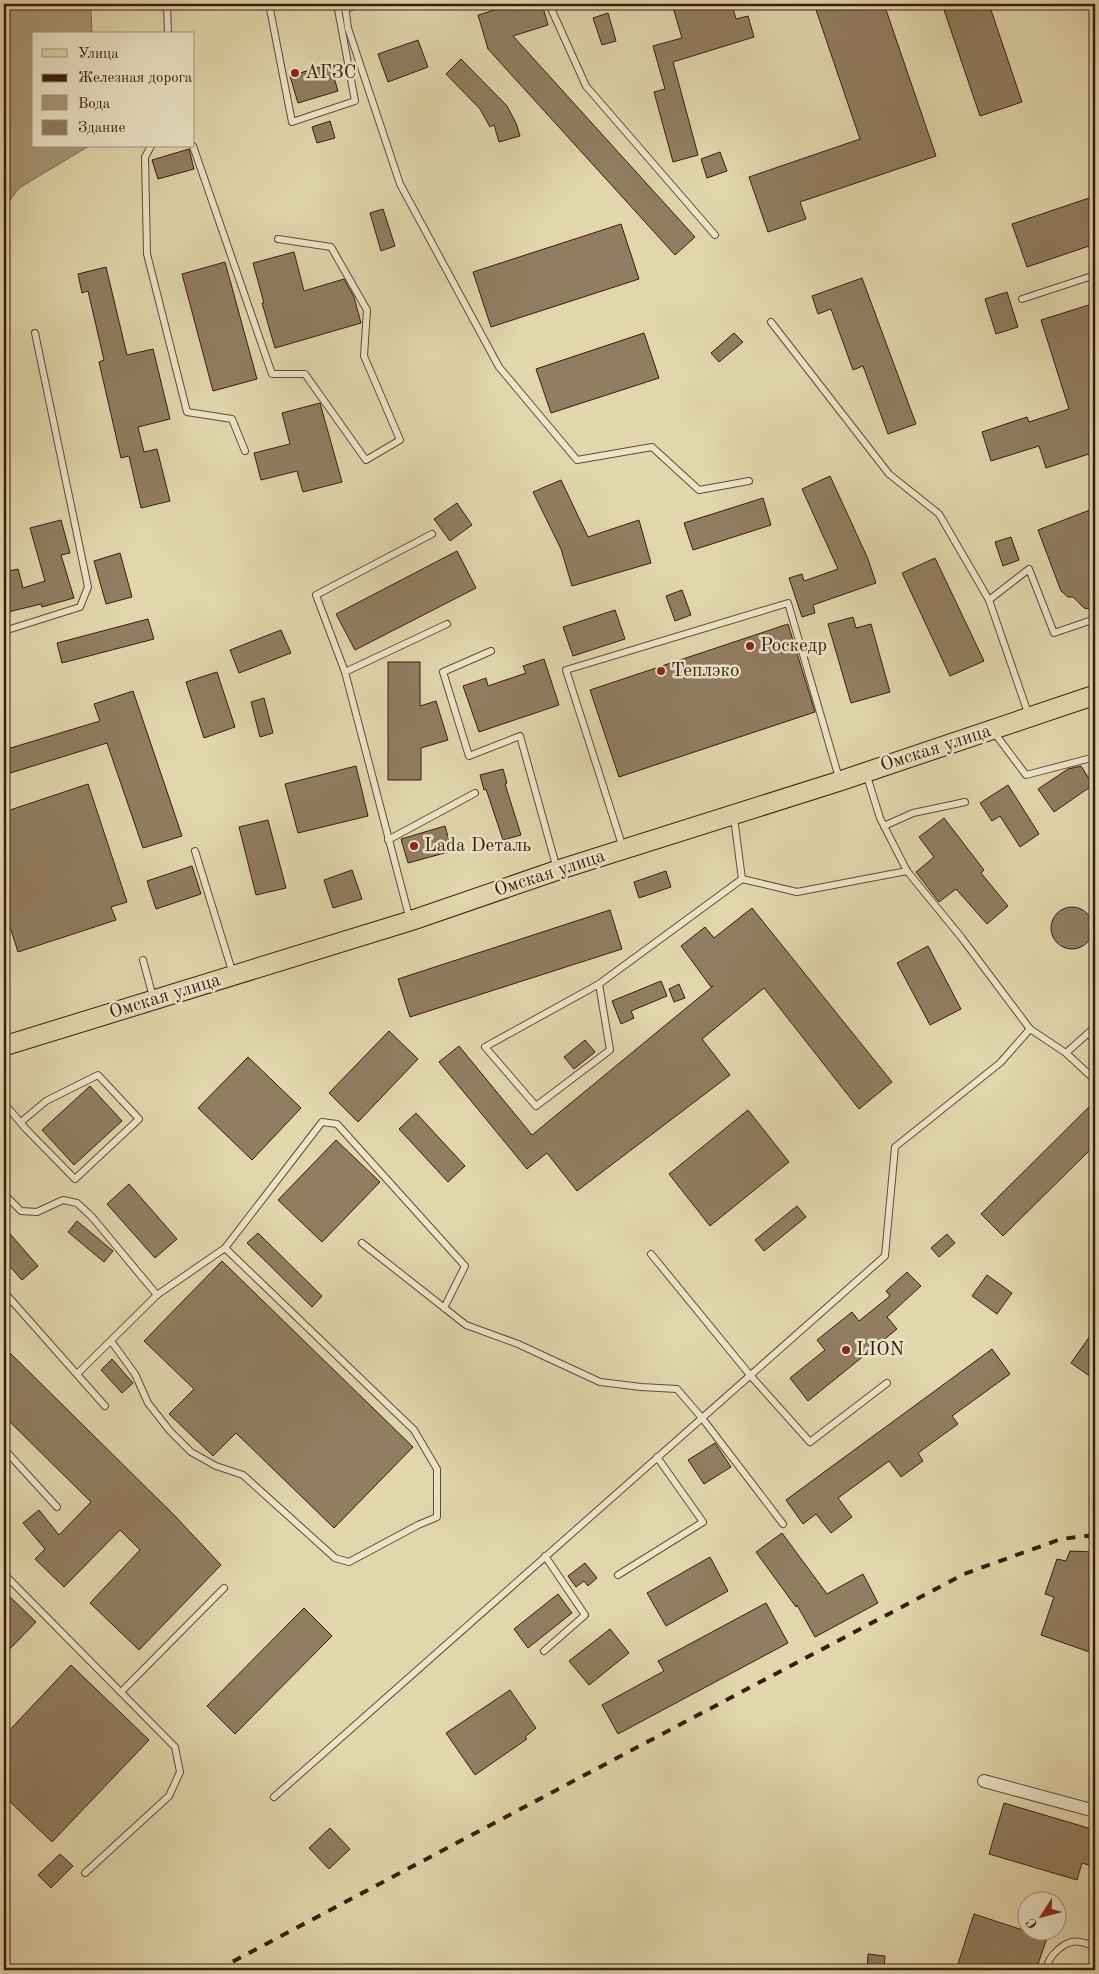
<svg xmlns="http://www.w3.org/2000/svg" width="1099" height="1974" font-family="'Old Standard TT',serif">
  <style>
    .water { fill: #a89777; stroke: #7c664e }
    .building { fill: #917d62; stroke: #3a1c11 }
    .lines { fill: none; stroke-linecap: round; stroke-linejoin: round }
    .lane-casing { stroke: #644a38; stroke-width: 8 }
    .street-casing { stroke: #644a38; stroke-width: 14 }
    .primary-casing { stroke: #3a1c11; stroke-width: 21 }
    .lane { stroke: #ece4c9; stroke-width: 6 }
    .street { stroke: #ece4c9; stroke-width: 12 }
    .primary { stroke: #e1d6ac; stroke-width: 19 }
    .rail { stroke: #3a1c11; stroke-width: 4; stroke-dasharray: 9 9; stroke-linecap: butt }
    .poi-dot { fill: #8f2418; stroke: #ece4c9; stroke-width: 2 }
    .labels { text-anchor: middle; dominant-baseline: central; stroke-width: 5; stroke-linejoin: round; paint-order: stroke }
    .poi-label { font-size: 19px; fill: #3a1c11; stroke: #ece4c9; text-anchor: start }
    .street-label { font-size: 19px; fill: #3a1c11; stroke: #ece4c9 }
  </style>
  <rect width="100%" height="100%" fill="#e1d6ac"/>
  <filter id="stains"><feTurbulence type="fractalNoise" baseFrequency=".004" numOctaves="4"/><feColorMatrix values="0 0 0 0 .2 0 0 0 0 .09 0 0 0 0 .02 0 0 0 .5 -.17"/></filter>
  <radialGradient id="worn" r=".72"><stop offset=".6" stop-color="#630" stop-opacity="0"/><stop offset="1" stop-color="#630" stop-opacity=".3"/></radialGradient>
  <polygon class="water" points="4,4 84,4 91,11 92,34 34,34 34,146 89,146 19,188 4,208"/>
  <g class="building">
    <polygon points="515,4 542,4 548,25 513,36 695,237 675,255 488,49 478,15"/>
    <polygon points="672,4 732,4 736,19 748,16 754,37 673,62 698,155 673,162 654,92 665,89 653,46 682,38"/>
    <polygon points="814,4 884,4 936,156 800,202 806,219 768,232 749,177 860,139"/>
    <polygon points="942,4 989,4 1022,102 980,116"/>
    <polygon points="608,13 616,41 602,45 593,18"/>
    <polygon points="418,40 428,67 388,82 378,54"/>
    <polygon points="461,59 507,106 516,123 520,136 499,142 494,125 490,127 480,109 446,74"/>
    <polygon points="330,64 338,91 298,103 290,76"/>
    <polygon points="330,121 335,138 317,143 312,127"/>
    <polygon points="189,149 194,169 158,179 152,160"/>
    <polygon points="720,152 727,171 707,178 701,159"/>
    <polygon points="1095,196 1095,244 1027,267 1012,224"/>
    <polygon points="383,209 395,246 381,251 370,213"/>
    <polygon points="621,224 639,279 491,327 473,272"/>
    <polygon points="294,252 304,291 344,279 354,297 361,323 275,348 262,303 264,303 253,263"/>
    <polygon points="225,262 257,379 213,391 182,274"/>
    <polygon points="106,267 127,355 153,349 170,419 138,427 144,452 157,449 170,501 141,508 129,456 121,458 99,362 104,360 88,291 82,293 78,274"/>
    <polygon points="862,278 916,424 888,434 863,366 853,370 831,309 818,314 812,296"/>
    <polygon points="1007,292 1018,327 996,334 985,299"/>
    <polygon points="1095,303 1095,452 1046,468 1039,446 991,461 982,432 1027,417 1029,422 1069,409 1041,320"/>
    <polygon points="644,333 659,378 551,413 536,369"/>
    <polygon points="734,333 743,342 719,362 711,353"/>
    <polygon points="320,403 342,482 303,492 297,471 261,480 254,453 290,444 282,413"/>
    <polygon points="830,476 868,559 876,583 813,605 815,613 802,617 789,578 802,574 804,581 838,569 802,489"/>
    <polygon points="561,480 588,537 639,520 651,563 572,586 561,549 533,492"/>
    <polygon points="763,498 771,525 693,550 684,523"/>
    <polygon points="457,503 472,525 450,541 434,519"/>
    <polygon points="1095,508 1095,601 1094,604 1089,609 1084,608 1073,597 1068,597 1061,591 1038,530"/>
    <polygon points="61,520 70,553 61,555 74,598 42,607 41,604 4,613 4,572 18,569 23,588 45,581 30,528"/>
    <polygon points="1011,537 1019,560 1003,566 995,542"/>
    <polygon points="457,551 476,588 355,650 336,614"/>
    <polygon points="120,553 132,597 106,604 94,561"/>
    <polygon points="935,558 984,661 950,676 902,573"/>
    <polygon points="682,590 691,615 675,621 666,596"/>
    <polygon points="615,610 625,639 573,656 563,627"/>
    <polygon points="853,617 856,628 871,624 890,692 851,703 828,624"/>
    <polygon points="148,619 154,639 62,663 57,643"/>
    <polygon points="788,624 815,712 619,777 590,690"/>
    <polygon points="281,630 291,653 239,673 230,650"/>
    <polygon points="544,659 559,705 479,732 463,686 486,678 488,686 526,673 523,666"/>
    <polygon points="388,662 420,662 420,706 436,701 448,740 421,748 421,780 388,780"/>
    <polygon points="217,672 235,727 204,738 186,682"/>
    <polygon points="133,691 182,836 143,848 107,743 4,775 4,750 100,721 94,704"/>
    <polygon points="264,698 273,733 260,737 251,702"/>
    <polygon points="356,766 368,816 298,833 285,784"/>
    <polygon points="1081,766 1093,785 1054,812 1038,789 1068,769"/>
    <polygon points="503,769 507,783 505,784 521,835 503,840 486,789 484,790 480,775"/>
    <polygon points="88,784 127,902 111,907 116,920 18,952 4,908 4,812"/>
    <polygon points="1008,785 1039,834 1020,847 1000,816 992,821 980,803"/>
    <polygon points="944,818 984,870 981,873 1008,906 987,924 956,889 939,902 916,872 934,857 919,837"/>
    <polygon points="268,820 286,888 256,895 239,827"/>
    <polygon points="445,826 452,851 408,863 401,839"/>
    <polygon points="192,866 201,894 156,909 147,881"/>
    <polygon points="352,870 362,899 333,908 324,880"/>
    <polygon points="666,871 671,887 639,898 634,882"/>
    <circle cx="1072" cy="928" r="21"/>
    <polygon points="752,908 892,1082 859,1109 764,988 702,1039 730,1075 577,1191 547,1153 527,1169 439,1062 459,1046 532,1135 713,986 711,987 681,946 705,927 714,938"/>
    <polygon points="610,910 622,949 410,1017 398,979"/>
    <polygon points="928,946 961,1009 930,1025 897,963"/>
    <polygon points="661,981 667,996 631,1011 634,1018 621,1024 612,1001"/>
    <polygon points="679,984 685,998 674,1002 669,989"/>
    <polygon points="389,1031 418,1059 358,1122 329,1093"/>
    <polygon points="585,1040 595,1052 574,1069 564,1057"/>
    <polygon points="248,1057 301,1108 252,1160 198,1108"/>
    <polygon points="90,1086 122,1121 74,1165 42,1130"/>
    <polygon points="1095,1101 1095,1145 1003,1236 981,1214"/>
    <polygon points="748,1110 789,1162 710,1226 669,1174"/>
    <polygon points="416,1113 465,1166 448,1182 399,1129"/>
    <polygon points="336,1140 380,1182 322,1242 278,1200"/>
    <polygon points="129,1184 177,1239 155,1258 107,1204"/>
    <polygon points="797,1206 806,1217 764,1251 755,1240"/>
    <polygon points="77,1221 113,1251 104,1262 68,1232"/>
    <polygon points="4,1227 38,1266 22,1280 4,1260"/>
    <polygon points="258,1233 322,1296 312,1307 247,1243"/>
    <polygon points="947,1234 955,1243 939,1257 931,1248"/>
    <polygon points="222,1261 413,1447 334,1528 236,1433 213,1456 169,1414 194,1389 144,1341"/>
    <polygon points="907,1272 921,1286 887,1317 897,1329 808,1401 790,1378 825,1350 817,1340 852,1312 859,1321 890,1296 886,1291"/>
    <polygon points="987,1275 1012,1293 997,1314 972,1296"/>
    <polygon points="1095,1329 1095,1380 1071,1363"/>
    <polygon points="4,1347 175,1516 221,1565 139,1650 90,1603 140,1550 120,1530 64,1587 35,1559 45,1549 23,1523 39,1510 59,1535 91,1502 4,1416"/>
    <polygon points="992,1349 1010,1374 952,1416 958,1424 918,1453 923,1461 901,1477 889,1461 838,1498 852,1517 831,1533 816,1514 803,1524 786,1500"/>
    <polygon points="112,1359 133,1383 122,1393 101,1370"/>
    <polygon points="715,1443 731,1467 704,1484 688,1460"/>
    <polygon points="782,1533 827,1594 863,1574 878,1603 815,1637 797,1605 796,1607 756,1552"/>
    <polygon points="1070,1551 1095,1552 1095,1654 1041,1635 1054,1597 1045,1594 1057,1559 1066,1561"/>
    <polygon points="710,1557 728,1591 666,1626 647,1593"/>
    <polygon points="585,1563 597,1578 588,1586 584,1581 576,1587 568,1576"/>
    <polygon points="4,1591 36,1622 4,1655"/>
    <polygon points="558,1594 572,1613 528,1648 514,1629"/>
    <polygon points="766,1603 788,1643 618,1734 602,1705 664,1671 658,1661"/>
    <polygon points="304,1608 332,1636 235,1734 207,1706"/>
    <polygon points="610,1629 629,1653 589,1685 569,1661"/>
    <polygon points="71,1665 149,1740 52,1842 4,1796 4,1736"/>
    <polygon points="510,1690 536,1728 525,1737 527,1739 475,1775 446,1733"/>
    <polygon points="1004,1803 1095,1830 1095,1867 1082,1863 1077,1880 989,1854"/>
    <polygon points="330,1828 350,1849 329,1869 309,1848"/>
    <polygon points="60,1854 73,1866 51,1888 38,1875"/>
    <polygon points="974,1914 1047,1938 1036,1970 956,1970"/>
    <polygon points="868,1954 885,1956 884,1970 867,1970"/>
  </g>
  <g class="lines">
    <g class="lane-casing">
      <g id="lane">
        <polyline points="167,4 168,34"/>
        <polyline points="269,4 292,122 355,101 337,4"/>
        <polyline points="549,4 586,86 715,235"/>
        <polyline points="345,6 348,28 400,184 499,367 577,460 652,447 699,490 749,481"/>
        <polyline points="151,146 145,157 147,254 187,412 232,419 245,451"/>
        <polyline points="193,146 272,374 305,374 366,460 400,440 364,356 367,310 331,247 278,239"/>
        <polyline points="1022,299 1095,275"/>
        <polyline points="771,322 889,474 939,514 989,600 1029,716"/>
        <polyline points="989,600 1029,569 1054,633 1095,619"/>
        <polyline points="4,631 80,607 88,587 35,333"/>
        <polyline points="491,651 443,672 469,756 520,736 557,869"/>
        <polyline points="345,672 316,595 432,534"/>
        <polyline points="993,731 1026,775 1095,757"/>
        <polyline points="866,773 880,818 907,871 961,937 1030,1029 1066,1053 1095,1027"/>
        <polyline points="884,826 913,813 965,802"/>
        <polyline points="388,840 475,793"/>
        <polyline points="623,848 566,670 788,603 839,778"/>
        <polyline points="195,851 233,974"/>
        <polyline points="742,879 797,892 907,871"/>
        <polyline points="410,920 345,672 447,624"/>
        <polyline points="143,960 153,997"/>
        <polyline points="599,984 485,1047 536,1106 610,1050 599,984 742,879 734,818"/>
        <polyline points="1088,1034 1095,1040"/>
        <polyline points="1066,1053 1095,1080"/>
        <polyline points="4,1103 25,1128 75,1179 139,1119 98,1075 46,1101 21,1122"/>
        <polyline points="4,1194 21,1211 37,1212 63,1200 77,1203 92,1217 157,1295"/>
        <polyline points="362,1243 466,1325 518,1344 600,1382 641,1387 677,1389 702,1418 783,1524"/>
        <polyline points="651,1254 750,1375 810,1442 887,1383"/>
        <polyline points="4,1292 105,1406"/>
        <polyline points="111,1341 135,1374 148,1403 170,1431 191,1452 216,1466 243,1475 335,1558 349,1562 418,1525 437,1517 437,1469 414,1430 225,1248"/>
        <polyline points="77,1374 157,1295 225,1248 322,1122 337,1124 465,1266 444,1308"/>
        <polyline points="4,1449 57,1507"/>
        <polyline points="4,1574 175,1747 180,1772 169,1796 85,1873"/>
        <polyline points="618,1575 703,1522 657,1457"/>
        <polyline points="544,1651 585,1615 545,1556"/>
        <polyline points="121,1692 224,1588"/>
        <polyline points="274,1797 885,1256 895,1147 1000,1063 1030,1029"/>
        <path d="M1046,1970C1048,1956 1065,1939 1080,1942C1085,1942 1090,1945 1095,1947"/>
      </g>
    </g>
    <g class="street-casing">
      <g id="street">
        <polyline points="336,4 345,6 351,4"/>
        <polyline points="984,1781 1095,1811"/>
      </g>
    </g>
    <g class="primary-casing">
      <polyline id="primary" points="4,1046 410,921 558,870 840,781 1095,695"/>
    </g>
    <use href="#lane" class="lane"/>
    <use href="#street" class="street"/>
    <use href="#primary" class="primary"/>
    <polyline class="rail" points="217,1970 964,1574 1061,1539 1095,1535"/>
  </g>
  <g class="poi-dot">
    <circle cx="295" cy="73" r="5"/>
    <circle cx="750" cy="646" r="5"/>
    <circle cx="661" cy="671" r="5"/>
    <circle cx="414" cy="846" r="5"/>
    <circle cx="846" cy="1350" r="5"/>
  </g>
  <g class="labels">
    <g class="poi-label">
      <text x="305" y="73">АГЗС</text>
      <text x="760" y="646">Роскедр</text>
      <text x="671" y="671">Теплэко</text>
      <text x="424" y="846">Lada Dеталь</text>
      <text x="856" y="1350">LION</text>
    </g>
    <g class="street-label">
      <text transform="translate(936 749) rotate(-18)">Омская улица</text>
      <text transform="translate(550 874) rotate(-18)">Омская улица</text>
      <text transform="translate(165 997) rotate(-17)">Омская улица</text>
    </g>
  </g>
  <rect width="1099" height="1974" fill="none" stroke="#e1d6ac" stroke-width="20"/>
  <rect x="5" y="5" width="1089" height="1964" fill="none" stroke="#3a1c11" stroke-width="2.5"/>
  <rect x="10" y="10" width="1079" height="1954" fill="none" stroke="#3a1c11"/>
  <rect x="32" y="32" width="162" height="115" fill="#ece4c9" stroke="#a5947f"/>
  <rect x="42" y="49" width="25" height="8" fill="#e1d6ac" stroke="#a5947f"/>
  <text x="78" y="58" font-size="15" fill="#3a1c11">Улица</text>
  <rect x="42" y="74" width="25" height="8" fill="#3a1c11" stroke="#a5947f"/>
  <text x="78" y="82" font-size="15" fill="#3a1c11">Железная дорога</text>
  <rect x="42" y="95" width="25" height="15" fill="#a89777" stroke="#a5947f"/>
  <text x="78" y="108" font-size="15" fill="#3a1c11">Вода</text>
  <rect x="42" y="120" width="25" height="15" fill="#917d62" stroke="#a5947f"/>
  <text x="78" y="132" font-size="15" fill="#3a1c11">Здание</text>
  <g transform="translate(1042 1916) rotate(234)"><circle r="24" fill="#ece4c9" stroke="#a5947f"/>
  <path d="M0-4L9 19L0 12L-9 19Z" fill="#8f2418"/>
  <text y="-8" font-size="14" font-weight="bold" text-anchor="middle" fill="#3a1c11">С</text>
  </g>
  <rect width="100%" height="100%" filter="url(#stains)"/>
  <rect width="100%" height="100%" fill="url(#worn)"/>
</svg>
